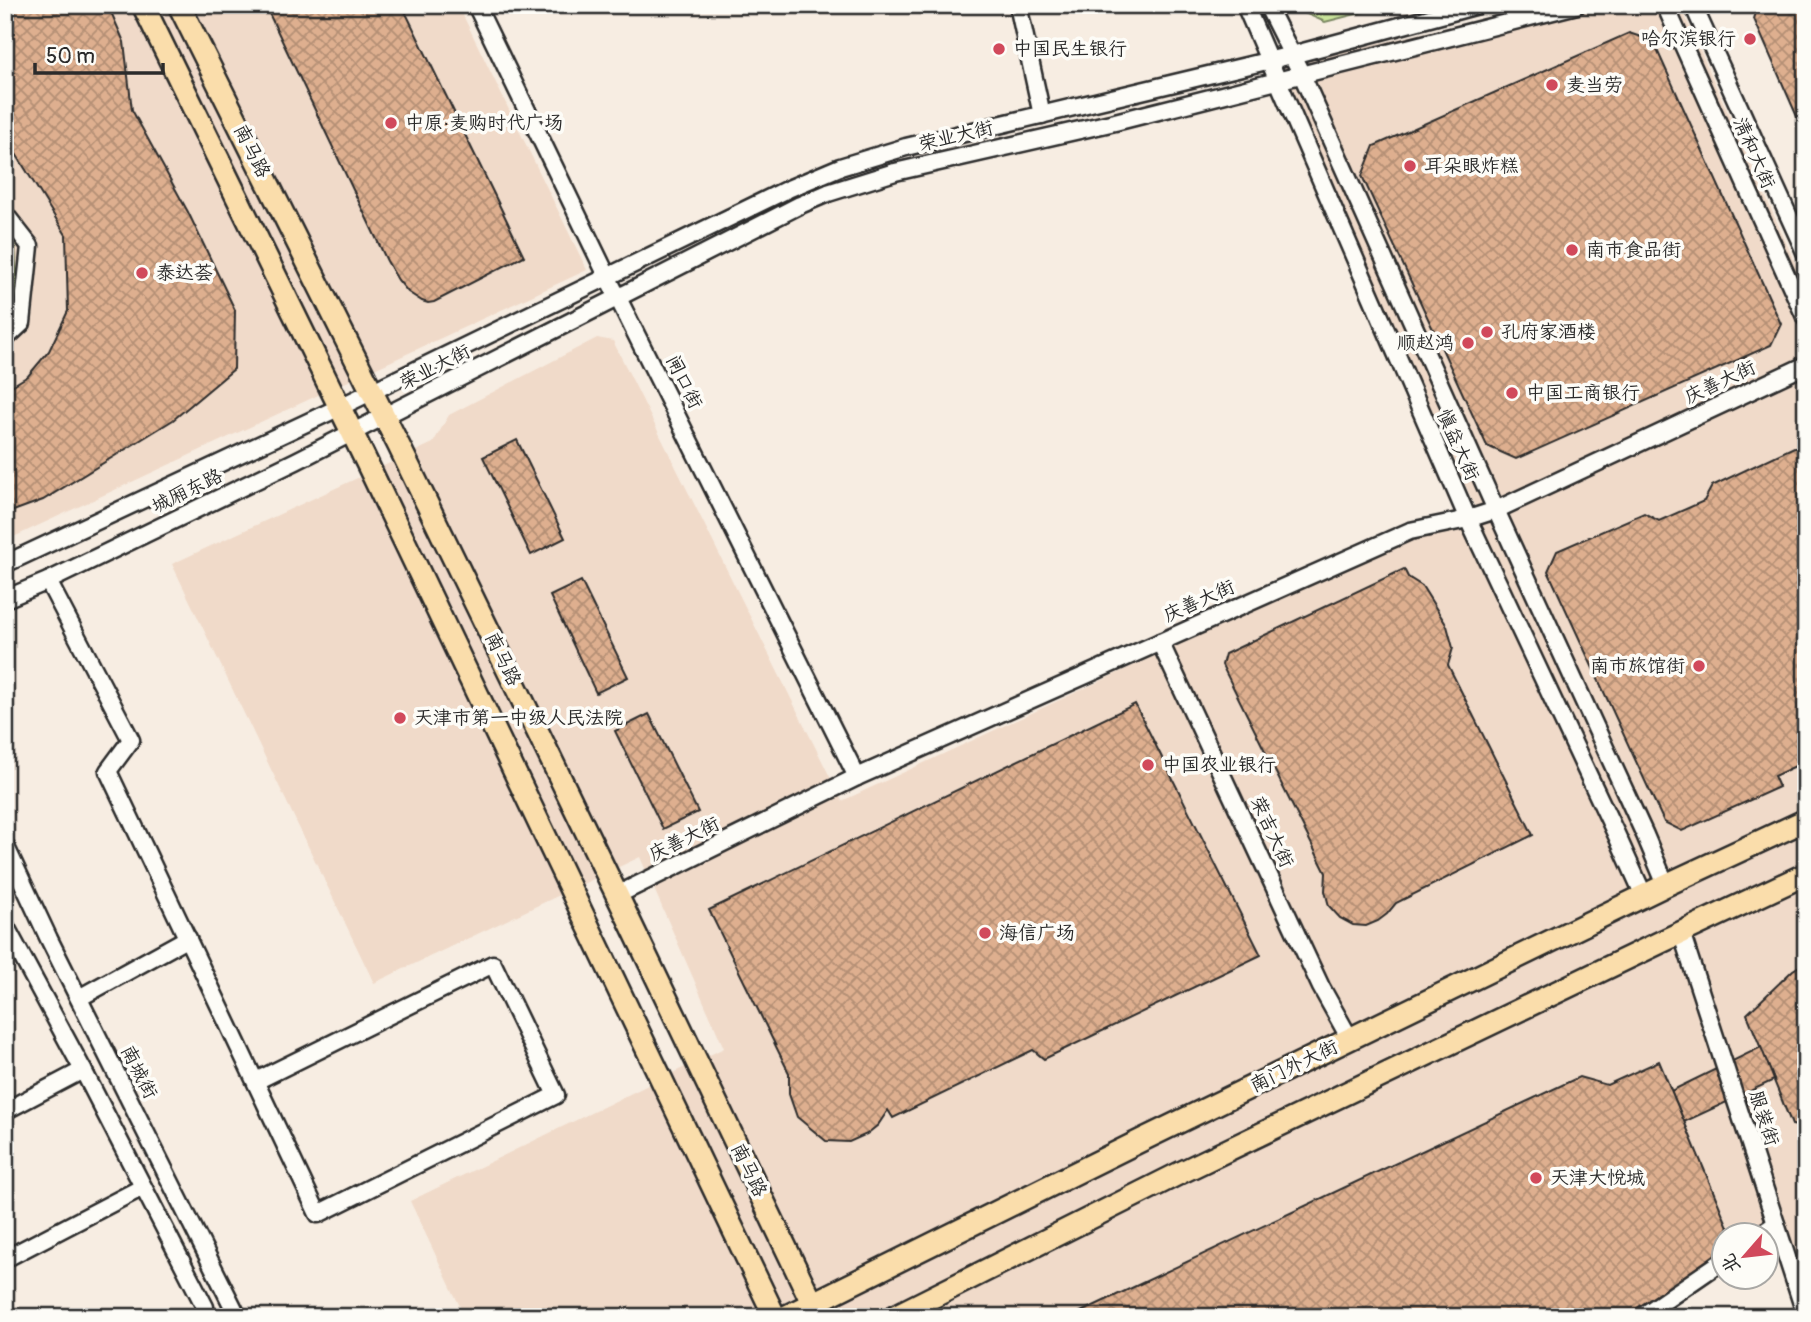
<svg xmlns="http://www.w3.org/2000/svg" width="1811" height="1322" font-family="Pangolin,'LXGW WenKai TC',sans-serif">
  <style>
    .built { fill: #f0dac9 }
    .grass { fill: url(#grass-tufts); stroke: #7a8762; stroke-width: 2 }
    .building { fill: url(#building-cross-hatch); stroke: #2b2b2b; stroke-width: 2 }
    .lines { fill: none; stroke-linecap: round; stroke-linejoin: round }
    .minor-casing { stroke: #2b2b2b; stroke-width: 21 }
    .major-casing { stroke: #2b2b2b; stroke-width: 26 }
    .minor { stroke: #fdfcf7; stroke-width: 16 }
    .major { stroke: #faddab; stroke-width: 21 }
    .poi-dot { fill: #d1495b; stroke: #fdfcf7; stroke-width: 2.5 }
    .labels { text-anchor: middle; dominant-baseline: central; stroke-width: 7; stroke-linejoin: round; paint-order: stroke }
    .poi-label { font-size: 19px; fill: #2b2b2b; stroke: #fdfcf7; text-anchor: start }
    .street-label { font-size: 19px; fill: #2b2b2b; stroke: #fdfcf7 }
  </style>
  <defs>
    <pattern id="grass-tufts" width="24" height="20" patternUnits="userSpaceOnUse" patternTransform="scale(1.75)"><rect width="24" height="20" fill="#c9e39a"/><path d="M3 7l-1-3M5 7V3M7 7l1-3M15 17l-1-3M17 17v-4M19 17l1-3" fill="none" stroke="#adc385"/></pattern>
    <pattern id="building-cross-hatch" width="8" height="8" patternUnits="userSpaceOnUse" patternTransform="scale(1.75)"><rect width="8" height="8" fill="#deaf8f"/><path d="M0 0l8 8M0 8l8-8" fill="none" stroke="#b48f75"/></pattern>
  </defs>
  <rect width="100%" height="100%" fill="#f7ede2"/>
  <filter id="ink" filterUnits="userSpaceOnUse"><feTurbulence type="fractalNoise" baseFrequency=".0143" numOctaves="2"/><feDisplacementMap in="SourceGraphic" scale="14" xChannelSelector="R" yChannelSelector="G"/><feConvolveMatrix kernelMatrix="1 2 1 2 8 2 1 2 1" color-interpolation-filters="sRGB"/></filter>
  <g filter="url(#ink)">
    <g class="built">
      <polygon points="5,5 458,5 587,270 5,541"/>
      <polygon points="1543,5 1680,5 1806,287 1806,1317 1799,1317 1766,1234 1724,1234 1647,1317 465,1317 410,1201 724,1048 640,857 374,983 172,564 433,443 449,415 597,338 613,341 842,801 1475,507 1280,66"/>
    </g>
    <g class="grass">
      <polygon points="1291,5 1391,5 1325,22 1293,8"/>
      <polygon points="5,234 15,246 18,311 5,318"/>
    </g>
    <g class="building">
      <polygon points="5,5 108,5 124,42 132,110 188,212 235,310 234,369 173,420 43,500 5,514 5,390 28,376 49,351 68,311 66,235 5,136"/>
      <polygon points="265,5 402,5 524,256 434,302 428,303 422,301 408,292 398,280 387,261"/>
      <polygon points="1758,5 1806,5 1806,137 1754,19"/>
      <polygon points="1629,33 1653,41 1781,324 1771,345 1516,459 1487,446 1362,176 1374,146"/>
      <polygon points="517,440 565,538 531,555 483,457"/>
      <polygon points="1794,447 1806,451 1806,761 1774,776 1779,787 1682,831 1664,822 1548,571 1557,551 1644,513 1659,521 1704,501 1712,486"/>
      <polygon points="1404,569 1408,577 1422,586 1447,626 1453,648 1448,665 1533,835 1396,903 1387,914 1378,921 1366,926 1353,925 1340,918 1329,906 1325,891 1326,873 1222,665 1225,654"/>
      <polygon points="581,581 628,677 596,693 550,596"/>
      <polygon points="1135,704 1261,955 1044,1059 1033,1050 893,1118 888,1110 878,1125 867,1134 849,1142 826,1141 797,1117 789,1094 789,1073 709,910"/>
      <polygon points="649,714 698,812 663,829 615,731"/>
      <polygon points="1806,962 1806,1127 1792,1125 1747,1014 1793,970"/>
      <polygon points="1761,1047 1774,1080 1684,1122 1671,1091"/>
      <polygon points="1659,1061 1731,1234 1724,1234 1724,1254 1626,1317 1070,1317 1579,1077 1607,1085"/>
    </g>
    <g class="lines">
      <g class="minor-casing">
        <g id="minor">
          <polyline points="476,5 608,278 857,777"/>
          <polyline points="1018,5 1042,115"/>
          <polyline points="1245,5 1468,519 1617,836 1644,896"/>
          <polyline points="1267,5 1302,75 1496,510 1645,835 1666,885"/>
          <polyline points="1665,5 1806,319"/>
          <polyline points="1693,5 1806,254"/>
          <polyline points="5,214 30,246 22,323 5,339"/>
          <polyline points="5,564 340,407 788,189 840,167 906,147 1292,55 1478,5"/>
          <polyline points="48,581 131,740 108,771 318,1214 556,1095 493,964 256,1081"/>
          <polyline points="5,599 48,581 296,461 800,205 828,193 895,172 1115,122 1577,5"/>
          <polyline points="1160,642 1321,987 1350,1039"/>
          <polyline points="5,845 49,939 238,1317"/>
          <polyline points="617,895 857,777 1410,531 1468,519 1496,510 1806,365"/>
          <polyline points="5,925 83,1070 205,1307 206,1317"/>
          <polyline points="1681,932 1806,1316"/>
          <polyline points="79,998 188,938"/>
          <polyline points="5,1111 83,1070"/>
          <polyline points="1761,1234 1776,1224"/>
          <polyline points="5,1259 143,1187"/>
          <polyline points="1641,1317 1724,1260"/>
        </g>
      </g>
      <g class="major-casing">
        <g id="major">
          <polyline points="143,5 367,463 775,1317"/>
          <polyline points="179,5 399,446 617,895 819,1317"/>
          <polyline points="785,1317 1142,1140 1666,885 1806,820"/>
          <polyline points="893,1317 1180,1173 1661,942 1806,874"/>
        </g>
      </g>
      <use href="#minor" class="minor"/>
      <use href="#major" class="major"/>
    </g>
  </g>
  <g class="poi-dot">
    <circle cx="1750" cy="39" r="7"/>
    <circle cx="999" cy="49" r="7"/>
    <circle cx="1552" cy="85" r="7"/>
    <circle cx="391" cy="123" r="7"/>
    <circle cx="1410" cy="166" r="7"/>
    <circle cx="1572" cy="250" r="7"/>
    <circle cx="142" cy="273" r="7"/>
    <circle cx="1487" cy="332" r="7"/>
    <circle cx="1468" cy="343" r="7"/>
    <circle cx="1512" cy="393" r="7"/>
    <circle cx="1699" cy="666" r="7"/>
    <circle cx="400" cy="718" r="7"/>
    <circle cx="1148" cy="765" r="7"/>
    <circle cx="985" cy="933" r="7"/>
    <circle cx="1536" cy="1178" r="7"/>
  </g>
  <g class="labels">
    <g class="poi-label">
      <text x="1736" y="39" text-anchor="end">哈尔滨银行</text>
      <text x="1013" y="49">中国民生银行</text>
      <text x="1566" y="85">麦当劳</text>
      <text x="405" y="123">中原·麦购时代广场</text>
      <text x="1424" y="166">耳朵眼炸糕</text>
      <text x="1586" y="250">南市食品街</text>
      <text x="156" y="273">泰达荟</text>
      <text x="1501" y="332">孔府家酒楼</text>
      <text x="1454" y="343" text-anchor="end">顺赵鸿</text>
      <text x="1526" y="393">中国工商银行</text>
      <text x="1685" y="666" text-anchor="end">南市旅馆街</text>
      <text x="414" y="718">天津市第一中级人民法院</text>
      <text x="1162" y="765">中国农业银行</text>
      <text x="999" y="933">海信广场</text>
      <text x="1550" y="1178">天津大悦城</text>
    </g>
    <g class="street-label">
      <text transform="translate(956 136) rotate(-13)">荣业大街</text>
      <text transform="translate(252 151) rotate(63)">南马路</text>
      <text transform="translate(1754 153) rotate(66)">清和大街</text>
      <text transform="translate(435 367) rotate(-27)">荣业大街</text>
      <text transform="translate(684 382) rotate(63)">闸口街</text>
      <text transform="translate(1720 382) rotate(-25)">庆善大街</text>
      <text transform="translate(1458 445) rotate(66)">慎益大街</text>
      <text transform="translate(187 491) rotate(-26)">城厢东路</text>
      <text transform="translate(1199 601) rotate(-24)">庆善大街</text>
      <text transform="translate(503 659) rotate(64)">南马路</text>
      <text transform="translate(1272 832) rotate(65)">荣吉大街</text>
      <text transform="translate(684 839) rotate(-26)">庆善大街</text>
      <text transform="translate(1294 1066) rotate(-26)">南门外大街</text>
      <text transform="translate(139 1072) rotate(63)">南城街</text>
      <text transform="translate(1764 1118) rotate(72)">服装街</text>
      <text transform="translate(749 1170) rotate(64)">南马路</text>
    </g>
  </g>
  <rect width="1811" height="1322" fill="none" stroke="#fdfcf7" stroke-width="28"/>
  <rect x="14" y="14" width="1783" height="1294" fill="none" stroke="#2b2b2b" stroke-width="2.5" filter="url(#ink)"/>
  <g transform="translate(1745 1256) rotate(242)"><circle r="33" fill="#fdfcf7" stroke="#a9a8a5" stroke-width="2"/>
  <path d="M0-5L12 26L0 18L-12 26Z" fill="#d1495b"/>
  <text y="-10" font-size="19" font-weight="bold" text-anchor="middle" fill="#2b2b2b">北</text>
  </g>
  <path d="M35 63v10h128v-10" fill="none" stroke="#2b2b2b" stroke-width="3.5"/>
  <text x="46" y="63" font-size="21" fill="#2b2b2b" stroke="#fdfcf7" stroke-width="5" paint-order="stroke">50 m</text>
</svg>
